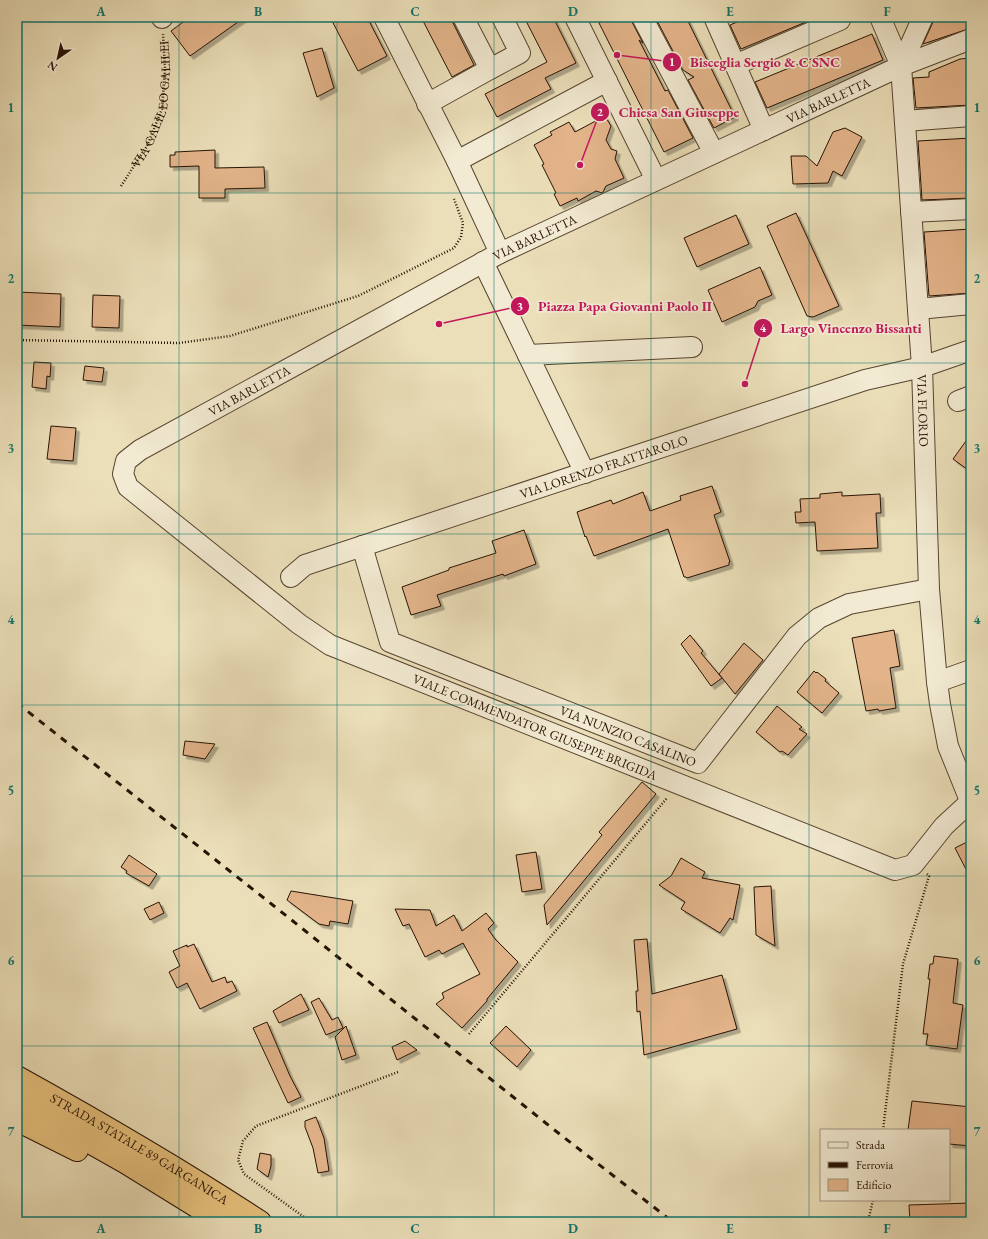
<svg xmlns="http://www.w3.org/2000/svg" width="988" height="1239" font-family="'EB Garamond',serif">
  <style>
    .building { fill: #e3b48a; stroke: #271203; filter: url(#shadow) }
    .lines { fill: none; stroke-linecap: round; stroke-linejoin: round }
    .minor-casing { stroke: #584530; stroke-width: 22 }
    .highway-casing { stroke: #271203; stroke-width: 24 }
    .path { stroke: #271203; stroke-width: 2.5; stroke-dasharray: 1 2; stroke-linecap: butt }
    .minor { stroke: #f2ead2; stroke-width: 20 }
    .highway { stroke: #e6c07c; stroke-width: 22 }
    .rail { stroke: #271203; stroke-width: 3; stroke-dasharray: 7 7; stroke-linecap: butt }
    .grid { fill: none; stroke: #0f766e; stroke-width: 1; stroke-opacity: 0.55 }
    .labels { text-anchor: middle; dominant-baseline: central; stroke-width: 3.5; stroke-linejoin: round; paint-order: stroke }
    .street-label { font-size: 13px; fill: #271203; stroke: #f2ead2 }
    .leader { fill: none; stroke: #c2185b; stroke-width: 1.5 }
    .callout-dot { fill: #c2185b; stroke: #f2ead2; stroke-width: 1.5 }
    .mark-label { font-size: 12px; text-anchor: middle; font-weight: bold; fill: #fff }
    .callout-label { font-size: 14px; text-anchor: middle; font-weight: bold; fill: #c2185b; stroke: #f2ead2; stroke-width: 3.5; stroke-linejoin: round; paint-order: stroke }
    .neatline { fill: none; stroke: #0f766e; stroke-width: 1.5 }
    .grid-label { font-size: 13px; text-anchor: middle; font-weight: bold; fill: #0f766e }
  </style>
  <defs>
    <filter id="shadow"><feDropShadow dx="3.5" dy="3.5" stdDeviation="0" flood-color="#0004"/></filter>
  </defs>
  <rect width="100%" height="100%" fill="#ebdfb9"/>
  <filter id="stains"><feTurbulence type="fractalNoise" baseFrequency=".005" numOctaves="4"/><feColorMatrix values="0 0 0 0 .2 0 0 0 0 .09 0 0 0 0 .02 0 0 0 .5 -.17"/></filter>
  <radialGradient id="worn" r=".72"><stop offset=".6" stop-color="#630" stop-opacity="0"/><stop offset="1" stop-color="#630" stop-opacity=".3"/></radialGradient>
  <g class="building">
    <polygon points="190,17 245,17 190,56 171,31"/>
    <polygon points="330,17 367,17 387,56 358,71"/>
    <polygon points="421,17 450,17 474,65 452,77"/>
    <polygon points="524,17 553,17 576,63 545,78 551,89 497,117 485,94 547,62"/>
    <polygon points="610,17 631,17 632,22 643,43 639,40 665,91 668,90 693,138 664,152 599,23"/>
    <polygon points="655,17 686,17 735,117 714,128 688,80 694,77 683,70"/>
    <polygon points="749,17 818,17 741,49 730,25"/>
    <polygon points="934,17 971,17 971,28 923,44 933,22"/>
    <polygon points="872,34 883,60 767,108 755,82"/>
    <polygon points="322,48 334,88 317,97 303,53"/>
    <polygon points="971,58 971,105 916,108 913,78 929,77 929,72 960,59"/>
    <polygon points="605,116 611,126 606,140 611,149 617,151 615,159 624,178 606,186 603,192 602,193 596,191 578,201 577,198 560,206 554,194 556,193 542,165 544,164 534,145 552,135 550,132 569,122 575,132"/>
    <polygon points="845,128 862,137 842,176 833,171 828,183 793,184 791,156 806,156 817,166 833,132"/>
    <polygon points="971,138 971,198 922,200 918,141"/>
    <polygon points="215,150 215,168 264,167 265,188 225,189 225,198 199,198 199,166 170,167 170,155 175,155 175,152"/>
    <polygon points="796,213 839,306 813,317 807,316 767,226"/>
    <polygon points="736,215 749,244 697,267 684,238"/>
    <polygon points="971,229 971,293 929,296 924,232"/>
    <polygon points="760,267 772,295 758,301 755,307 722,322 708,290"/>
    <polygon points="17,292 61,294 60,327 17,325"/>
    <polygon points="93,295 120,296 119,328 92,327"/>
    <polygon points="34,362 51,363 50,377 47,376 46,389 32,387"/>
    <polygon points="85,366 104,368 102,382 83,380"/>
    <polygon points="51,426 76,428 73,461 47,459"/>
    <polygon points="971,434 971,472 953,459"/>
    <polygon points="712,486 721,512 714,515 730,562 729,562 729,565 687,578 686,577 684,577 668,529 594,556 586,536 585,537 577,512 611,500 613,504 643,492 650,511 681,500 680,496"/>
    <polygon points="842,492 842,496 880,494 881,513 876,513 878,548 817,551 815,522 796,523 795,512 801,512 800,499 820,498 820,494"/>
    <polygon points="524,530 536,564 504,576 503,574 437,595 441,606 411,615 402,587 449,570 449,568 496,553 492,541"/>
    <polygon points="894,630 900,666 890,668 896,708 879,711 878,709 866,711 852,638"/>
    <polygon points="690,635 703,651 701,653 722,678 711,686 681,644"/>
    <polygon points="744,643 763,660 735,694 719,674"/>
    <polygon points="814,671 816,673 817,672 826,679 825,681 839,693 822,713 797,692"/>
    <polygon points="777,706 802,727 799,729 807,734 788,755 782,751 780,752 756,732"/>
    <polygon points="185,741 215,744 205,759 183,755"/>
    <polygon points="642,782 656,794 547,925 544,905 602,835 599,832"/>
    <polygon points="967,842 971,849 971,879 955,848"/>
    <polygon points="536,852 542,889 522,892 516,855"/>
    <polygon points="129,855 157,874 149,886 126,873 127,871 121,867"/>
    <polygon points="681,858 705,872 702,878 740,885 733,920 730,918 720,933 681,909 685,902 659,885 671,876"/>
    <polygon points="771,886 773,921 775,946 756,935 754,887"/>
    <polygon points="291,891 353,901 348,924 330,921 329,926 319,924 287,900"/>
    <polygon points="159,902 164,913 150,920 144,909"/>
    <polygon points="395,909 430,910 436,926 454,915 462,931 486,913 494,923 488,929 495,939 518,962 487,999 487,1001 462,1028 436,1004 444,998 442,993 480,974 463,943 442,954 439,950 425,957 409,924 403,926"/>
    <polygon points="647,939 652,994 722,975 737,1029 644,1055 640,1011 637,1012 636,991 638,991 634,940"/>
    <polygon points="194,944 212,982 225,977 227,983 232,981 237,991 200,1009 187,983 177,988 169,972 180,966 173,951 187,945 187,947"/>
    <polygon points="934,956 958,959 953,1003 963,1005 957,1049 926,1045 928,1034 923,1034 930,979 928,979 930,964 933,964"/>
    <polygon points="301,994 309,1010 279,1023 273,1011"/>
    <polygon points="319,998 332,1020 338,1017 343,1028 326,1035 311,1002"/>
    <polygon points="267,1022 290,1076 301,1097 288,1103 253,1028"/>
    <polygon points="346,1026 356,1055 342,1060 335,1037"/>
    <polygon points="506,1026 531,1050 517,1067 490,1043"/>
    <polygon points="405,1041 417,1050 397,1060 392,1047"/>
    <polygon points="912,1101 971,1107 971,1146 949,1144 949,1130 908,1130"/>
    <polygon points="316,1117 324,1138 329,1171 318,1173 313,1148 305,1127 305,1121"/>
    <polygon points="260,1153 271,1155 271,1166 268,1177 257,1169"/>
    <polygon points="971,1203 971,1222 910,1222 909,1205"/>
  </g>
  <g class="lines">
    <g class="minor-casing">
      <g id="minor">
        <polyline points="384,17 457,161 500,253"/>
        <polyline points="463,17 490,69 520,53 502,17"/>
        <polyline points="575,17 656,180"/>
        <polyline points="642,17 714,153"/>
        <polyline points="714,17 764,130"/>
        <polyline points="880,17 901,66"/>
        <path id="s2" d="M923,17L901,66L922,367L929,589L937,682L940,704L948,746L971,803"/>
        <polyline points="162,18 163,17"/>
        <polyline points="735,65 840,20"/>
        <polyline points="427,104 490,69"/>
        <polyline points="905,121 971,116"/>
        <polyline points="457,161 607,81"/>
        <polyline points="911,212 971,209"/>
        <polyline points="483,262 585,473"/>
        <polyline points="918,309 971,304"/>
        <polyline points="528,355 692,347"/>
        <polyline points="958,401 971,396"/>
        <path id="s3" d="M362,546L390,642L698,763L797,636L819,618L849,604L929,589"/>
        <path id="s4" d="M291,577L305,565L865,380L922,367L971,350"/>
        <polyline points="937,682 971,670"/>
        <path id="s5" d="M970,802L944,826L913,865L895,870L330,645L299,624L128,487L123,474L126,461L140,450L500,253L901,66L971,39"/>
      </g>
    </g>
    <g class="highway-casing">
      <g id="highway">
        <path id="s6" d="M17,1077C100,1123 181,1170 260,1222"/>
        <polyline points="17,1101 125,1162 222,1222"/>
        <polyline points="17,1120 77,1150"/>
      </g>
    </g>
    <g class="path">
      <path id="s1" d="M121,186L147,146L162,109L165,69L163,34"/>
      <polyline points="17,340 179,343 230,336 358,296 454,248 461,237 463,223 454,199"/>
      <polyline points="469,1034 667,798"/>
      <polyline points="883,1130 903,964 929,876 927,874"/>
      <polyline points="311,1222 244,1174 238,1160 243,1141 256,1126 398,1072"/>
      <polyline points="868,1222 873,1200"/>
    </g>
    <use href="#minor" class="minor"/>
    <use href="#highway" class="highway"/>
    <polyline class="rail" points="17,703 274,906 557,1132 673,1222"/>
  </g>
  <path class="grid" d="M179,17V1222M337,17V1222M494,17V1222M651,17V1222M809,17V1222M17,193H971M17,363H971M17,534H971M17,705H971M17,876H971M17,1046H971"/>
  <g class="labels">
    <g class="street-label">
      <text stroke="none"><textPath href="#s5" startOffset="1786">VIA BARLETTA</textPath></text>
      <text stroke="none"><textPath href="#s1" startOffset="90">VIA GALILEO GALILEI</textPath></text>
      <text stroke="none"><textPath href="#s5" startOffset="1462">VIA BARLETTA</textPath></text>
      <text stroke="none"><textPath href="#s5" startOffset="1138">VIA BARLETTA</textPath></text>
      <text stroke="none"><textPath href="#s2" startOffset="399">VIA FLORIO</textPath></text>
      <text stroke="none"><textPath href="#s4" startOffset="333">VIA LORENZO FRATTAROLO</textPath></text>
      <text transform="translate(535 727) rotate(22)">VIALE COMMENDATOR GIUSEPPE BRIGIDA</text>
      <text stroke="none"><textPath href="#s3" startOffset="356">VIA NUNZIO CASALINO</textPath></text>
      <text stroke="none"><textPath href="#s6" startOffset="142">STRADA STATALE 89 GARGANICA</textPath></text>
    </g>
  </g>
  <path class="leader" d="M617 55L672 62M580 165L600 112M439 324L520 306M745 384L763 328"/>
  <g class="callout-dot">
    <circle cx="617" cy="55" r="4"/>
    <circle cx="580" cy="165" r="4"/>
    <circle cx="439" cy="324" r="4"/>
    <circle cx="745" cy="384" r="4"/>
    <circle cx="672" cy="62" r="10"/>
    <circle cx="600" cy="112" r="10"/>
    <circle cx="520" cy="306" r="10"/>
    <circle cx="763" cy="328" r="10"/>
  </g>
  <g class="mark-label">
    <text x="672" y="66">1</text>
    <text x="600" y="116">2</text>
    <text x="520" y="310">3</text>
    <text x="763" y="332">4</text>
  </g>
  <g class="callout-label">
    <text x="765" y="67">Bisceglia Sergio &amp; C SNC</text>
    <text x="679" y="117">Chiesa San Giuseppe</text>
    <text x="625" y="311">Piazza Papa Giovanni Paolo II</text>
    <text x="851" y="333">Largo Vincenzo Bissanti</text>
  </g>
  <rect width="988" height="1239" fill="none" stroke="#ebdfb9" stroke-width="44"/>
  <rect x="820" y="1129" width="130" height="72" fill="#f2ead2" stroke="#a1947f"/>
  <rect x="828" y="1142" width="20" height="6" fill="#f2ead2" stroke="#a1947f"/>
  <text x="856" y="1149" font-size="12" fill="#271203">Strada</text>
  <rect x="828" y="1162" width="20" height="6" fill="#271203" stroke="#a1947f"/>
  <text x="856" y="1169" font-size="12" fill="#271203">Ferrovia</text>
  <rect x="828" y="1179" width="20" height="12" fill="#e3b48a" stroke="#a1947f"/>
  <text x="856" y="1189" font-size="12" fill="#271203">Edificio</text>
  <g transform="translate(58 58) rotate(214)" stroke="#f2ead2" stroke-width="3" paint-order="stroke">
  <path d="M0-3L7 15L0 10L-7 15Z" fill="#271203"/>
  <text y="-6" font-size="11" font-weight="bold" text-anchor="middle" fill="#271203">N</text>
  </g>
  <rect x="22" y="22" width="944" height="1195" class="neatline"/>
  <g class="grid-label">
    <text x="101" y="16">A</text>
    <text x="258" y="16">B</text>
    <text x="415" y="16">C</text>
    <text x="573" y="16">D</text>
    <text x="730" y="16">E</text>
    <text x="887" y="16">F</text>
    <text x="11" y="112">1</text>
    <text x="977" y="112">1</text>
    <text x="11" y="283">2</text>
    <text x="977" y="283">2</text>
    <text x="11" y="453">3</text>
    <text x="977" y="453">3</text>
    <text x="11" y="624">4</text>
    <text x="977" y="624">4</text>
    <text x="11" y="795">5</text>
    <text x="977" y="795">5</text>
    <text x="11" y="965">6</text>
    <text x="977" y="965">6</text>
    <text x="11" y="1136">7</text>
    <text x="977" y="1136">7</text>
    <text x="101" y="1233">A</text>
    <text x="258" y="1233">B</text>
    <text x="415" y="1233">C</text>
    <text x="573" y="1233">D</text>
    <text x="730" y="1233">E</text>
    <text x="887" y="1233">F</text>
  </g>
  <rect width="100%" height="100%" filter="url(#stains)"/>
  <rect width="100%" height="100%" fill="url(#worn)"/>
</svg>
